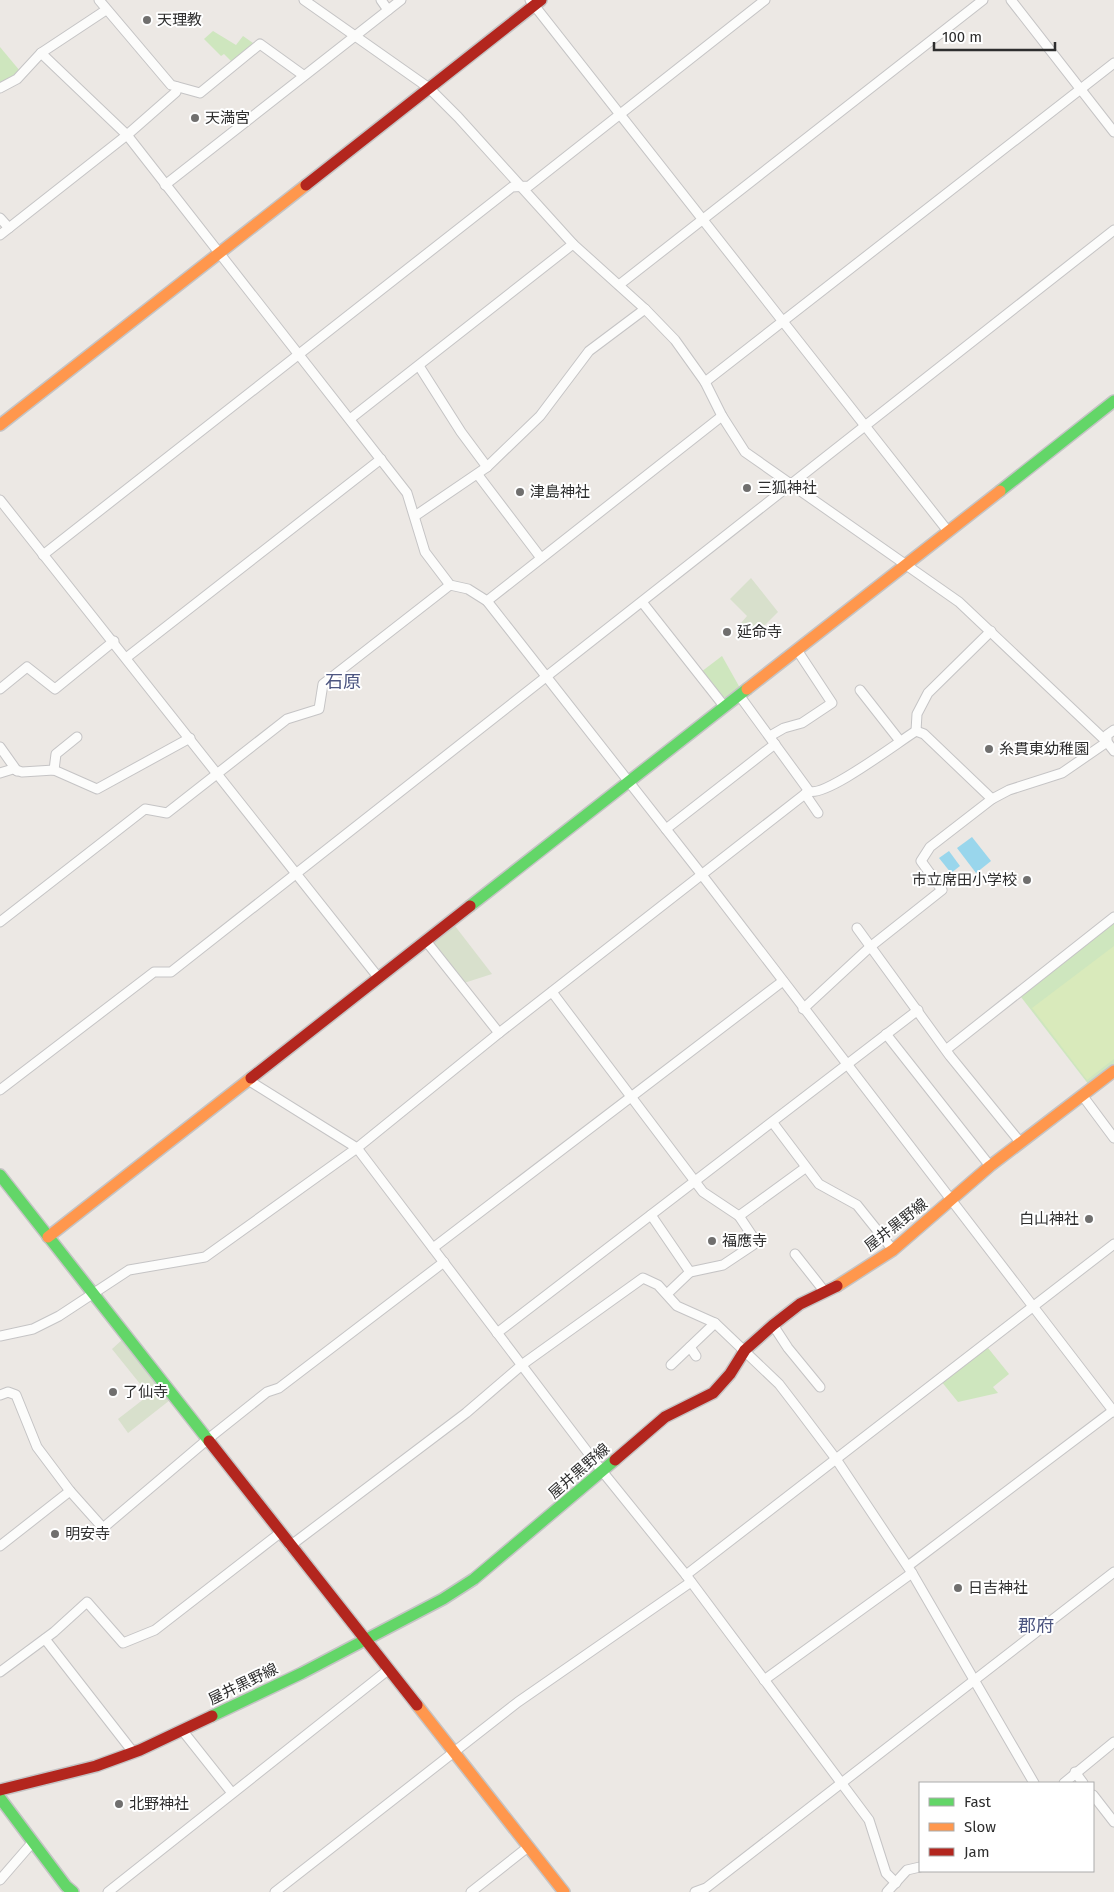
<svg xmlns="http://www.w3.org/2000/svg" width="1114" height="1892" font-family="'Fira Sans','Noto Sans JP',sans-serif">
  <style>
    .green { fill: #cee6be }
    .cemetery { fill: #d8e0cc }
    .pitch { fill: #d9eabb }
    .water { fill: #99d6ec }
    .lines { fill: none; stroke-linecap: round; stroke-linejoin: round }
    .street-casing { stroke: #c5c4c5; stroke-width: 11 }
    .fast-casing { stroke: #c5c4c5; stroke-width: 14 }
    .slow-casing { stroke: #c5c4c5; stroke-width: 14 }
    .jam-casing { stroke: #c5c4c5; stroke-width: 14 }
    .street { stroke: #fcfcfb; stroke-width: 9 }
    .fast { stroke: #63d668; stroke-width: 11 }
    .slow { stroke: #ff974d; stroke-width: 11 }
    .jam { stroke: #b3261e; stroke-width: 11 }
    .poi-dot { fill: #706f6e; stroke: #fff; stroke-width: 2 }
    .labels { text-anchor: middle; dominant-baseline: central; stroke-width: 4; stroke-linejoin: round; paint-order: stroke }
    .poi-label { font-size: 15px; fill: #2e2e2e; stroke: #fff; text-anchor: start }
    .street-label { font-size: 15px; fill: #2e2e2e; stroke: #fff }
    .quarter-label { font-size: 18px; fill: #4d5680; stroke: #fff }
  </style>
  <rect width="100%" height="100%" fill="#ece8e4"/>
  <g class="green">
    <polygon points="213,31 236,45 243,36 253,43 253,46 232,62 224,54 221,56 204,39"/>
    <polygon points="0,47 20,71 16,77 0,85"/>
    <polygon points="722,656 740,688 727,698 721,696 701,672"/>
    <polygon points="1114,923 1114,1066 1089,1085 1021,997"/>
    <polygon points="988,1348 1009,1374 993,1387 998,1393 958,1402 941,1381"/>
  </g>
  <g class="cemetery">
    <polygon points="751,578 778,612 754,636 741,623 747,616 730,599"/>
    <polygon points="455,926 492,974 464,983 433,944"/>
    <polygon points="122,1340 170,1400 128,1433 118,1419 149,1395 112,1349"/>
  </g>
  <polygon class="pitch" points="1114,946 1114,1059 1087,1080 1032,1008"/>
  <g class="water">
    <polygon points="972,837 991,861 976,873 957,848"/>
    <polygon points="949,851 960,866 951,873 939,858"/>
  </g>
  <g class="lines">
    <g class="street-casing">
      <g id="street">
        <polyline points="99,0 171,85 200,93 260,44 303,75"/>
        <polyline points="304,0 429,88 458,117 573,244 645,309 675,340 705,382 722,416 745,452 959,602 1107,742 1114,751"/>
        <polyline points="381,0 388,10"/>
        <polyline points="530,0 947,530"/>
        <polyline points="1011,0 1114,132"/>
        <polyline points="41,53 127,135 407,493 425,552 450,585 468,589 487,601 702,875 1114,1412"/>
        <polyline points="0,88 17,79 41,53 106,10"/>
        <polyline points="165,185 401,0"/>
        <polyline points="0,218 9,228"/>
        <polyline points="0,235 127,135 176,92 177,87"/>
        <polyline points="619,285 983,0"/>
        <polyline points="419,366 461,432 487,467"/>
        <polyline points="705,382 1114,63"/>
        <polyline points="350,419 573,244"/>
        <polyline points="478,475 541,558"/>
        <polyline points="0,500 378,977"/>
        <polyline points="415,516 487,467 540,416 589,351 645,309"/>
        <polyline points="43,555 512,187 529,186 765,0"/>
        <polyline points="487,601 722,416"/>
        <polyline points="642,602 724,706"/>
        <polyline points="126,658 381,459"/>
        <polyline points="0,689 27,667 55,689 114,641"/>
        <polyline points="860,690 900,741"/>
        <polyline points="739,695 809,791"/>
        <polyline points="916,731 917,714 928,693 991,631"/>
        <polyline points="916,731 924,734 992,799"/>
        <polyline points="770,736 784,728 802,723 832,703 797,650"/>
        <polyline points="0,747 17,771"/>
        <polyline points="54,770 56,754 77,737"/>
        <polyline points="0,773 13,769 22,772 54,770 97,789 190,738"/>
        <polyline points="805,794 818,813"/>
        <polyline points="666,829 775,744"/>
        <polyline points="0,922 145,809 167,813 287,719 319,709 323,684 450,585"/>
        <polyline points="857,928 950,1056 1020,1142"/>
        <polyline points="426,941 499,1033"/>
        <polyline points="552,992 703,1192 739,1216 753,1237 753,1245 723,1265 690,1272 651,1215"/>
        <polyline points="803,1009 870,947 942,890 921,861 930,847 992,799 1009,790 1062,773 1107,742 1107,735 1114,730"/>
        <polyline points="886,1034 990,1166"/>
        <polyline points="947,1049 1114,917"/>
        <polyline points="248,1080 357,1148 602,1471 686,1575 869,1820 886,1873 896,1883"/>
        <polyline points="0,1090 154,972 171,972 1114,230"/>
        <polyline points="1082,1095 1114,1138"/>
        <polyline points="773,1123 819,1184 857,1205 893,1250"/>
        <polyline points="739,1216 805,1168"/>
        <polyline points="433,1248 783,981"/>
        <polyline points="795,1254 825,1292"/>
        <polyline points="667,1294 690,1272"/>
        <polyline points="773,1325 788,1348 820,1387"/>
        <polyline points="497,1333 918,1010"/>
        <path d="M0,1336L33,1329L59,1316L129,1270L205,1257L357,1148L499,1033L805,794L809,791C825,798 898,742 916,731"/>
        <polyline points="690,1347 696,1356"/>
        <polyline points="671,1365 715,1323"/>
        <polyline points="0,1395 8,1392 16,1395 37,1447 70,1491 103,1528 208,1439 267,1392 279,1388 444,1262"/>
        <polyline points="0,1546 70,1491"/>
        <polyline points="290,1546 466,1413 523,1364 643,1278 658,1285 677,1306 715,1323 779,1384 799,1410 836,1459 912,1573 1034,1783"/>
        <polyline points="908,1566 1114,1410"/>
        <polyline points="686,1575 1114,1244"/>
        <polyline points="45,1639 133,1752"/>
        <polyline points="0,1672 54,1632 87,1602 123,1643 155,1630 280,1533"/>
        <polyline points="764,1680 912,1573"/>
        <polyline points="182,1730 232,1793"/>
        <polyline points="1075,1772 1083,1783"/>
        <polyline points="1064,1783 1114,1742"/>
        <polyline points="1093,1795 1114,1822"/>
        <polyline points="0,1880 32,1843"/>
        <polyline points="108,1892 388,1670"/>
        <polyline points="275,1892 518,1702 691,1582"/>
        <polyline points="471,1892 528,1847"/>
        <polyline points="695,1892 706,1888 1114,1572"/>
        <polyline points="887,1892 907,1870 920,1867"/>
      </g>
    </g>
    <g class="fast-casing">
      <g id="fast">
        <polyline points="1000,491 1114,401"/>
        <polyline points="470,906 747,689"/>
        <polyline points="0,1175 209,1441"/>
        <polyline points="212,1716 302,1673 443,1599 474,1579 615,1460"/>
        <polyline points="0,1798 66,1886 73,1892"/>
      </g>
    </g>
    <g class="slow-casing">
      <g id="slow">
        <polyline points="0,425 306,185"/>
        <polyline points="747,689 1000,491"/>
        <polyline points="48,1237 251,1078"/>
        <polyline points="837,1286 893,1250 990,1166 1114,1071"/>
        <polyline points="417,1705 564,1892"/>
      </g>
    </g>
    <g class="jam-casing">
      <g id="jam">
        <polyline points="306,185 541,0"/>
        <polyline points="251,1078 470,906"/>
        <polyline points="209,1441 417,1705"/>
        <polyline points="615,1460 665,1417 713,1393 730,1374 745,1350 773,1325 800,1304 837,1286"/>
        <polyline points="0,1790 96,1766 140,1750 212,1716"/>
      </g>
    </g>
    <use href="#street" class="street"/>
    <use href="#fast" class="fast"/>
    <use href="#slow" class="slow"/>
    <use href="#jam" class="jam"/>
  </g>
  <g class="poi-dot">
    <circle cx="147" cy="20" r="5"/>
    <circle cx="195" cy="118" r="5"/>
    <circle cx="747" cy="488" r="5"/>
    <circle cx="520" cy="492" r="5"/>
    <circle cx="727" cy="632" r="5"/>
    <circle cx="989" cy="749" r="5"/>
    <circle cx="1027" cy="880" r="5"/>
    <circle cx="1089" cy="1219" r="5"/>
    <circle cx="712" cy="1241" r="5"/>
    <circle cx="113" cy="1392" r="5"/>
    <circle cx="55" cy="1534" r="5"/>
    <circle cx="958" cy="1588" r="5"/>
    <circle cx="119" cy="1804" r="5"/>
  </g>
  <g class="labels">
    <g class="poi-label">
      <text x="157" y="20">天理教</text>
      <text x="205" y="118">天満宮</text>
      <text x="757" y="488">三狐神社</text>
      <text x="530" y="492">津島神社</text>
      <text x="737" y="632">延命寺</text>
      <text x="999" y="749">糸貫東幼稚園</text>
      <text x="1017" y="880" text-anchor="end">市立席田小学校</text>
      <text x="1079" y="1219" text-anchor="end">白山神社</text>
      <text x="722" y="1241">福應寺</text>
      <text x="123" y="1392">了仙寺</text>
      <text x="65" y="1534">明安寺</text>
      <text x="968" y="1588">日吉神社</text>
      <text x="129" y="1804">北野神社</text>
    </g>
    <g class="street-label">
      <text transform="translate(896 1225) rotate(-38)">屋井黒野線</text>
      <text transform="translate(579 1471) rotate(-41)">屋井黒野線</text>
      <text transform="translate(243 1684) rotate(-26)">屋井黒野線</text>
    </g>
    <g class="quarter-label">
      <text x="343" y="682">石原</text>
      <text x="1036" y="1626">郡府</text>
    </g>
  </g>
  <rect x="919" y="1782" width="175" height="90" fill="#ffffff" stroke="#ababab"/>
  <rect x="929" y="1798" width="25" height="8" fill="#63d668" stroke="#ababab"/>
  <text x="964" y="1807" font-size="15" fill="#2e2e2e">Fast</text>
  <rect x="929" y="1823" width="25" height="8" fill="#ff974d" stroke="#ababab"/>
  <text x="964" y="1832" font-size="15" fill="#2e2e2e">Slow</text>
  <rect x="929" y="1848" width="25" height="8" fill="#b3261e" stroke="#ababab"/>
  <text x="964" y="1857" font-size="15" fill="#2e2e2e">Jam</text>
  <path d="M934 42v8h121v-8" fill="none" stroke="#2e2e2e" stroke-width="2.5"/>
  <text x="942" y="42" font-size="15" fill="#2e2e2e" stroke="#ffffff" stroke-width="4" paint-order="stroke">100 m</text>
</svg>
